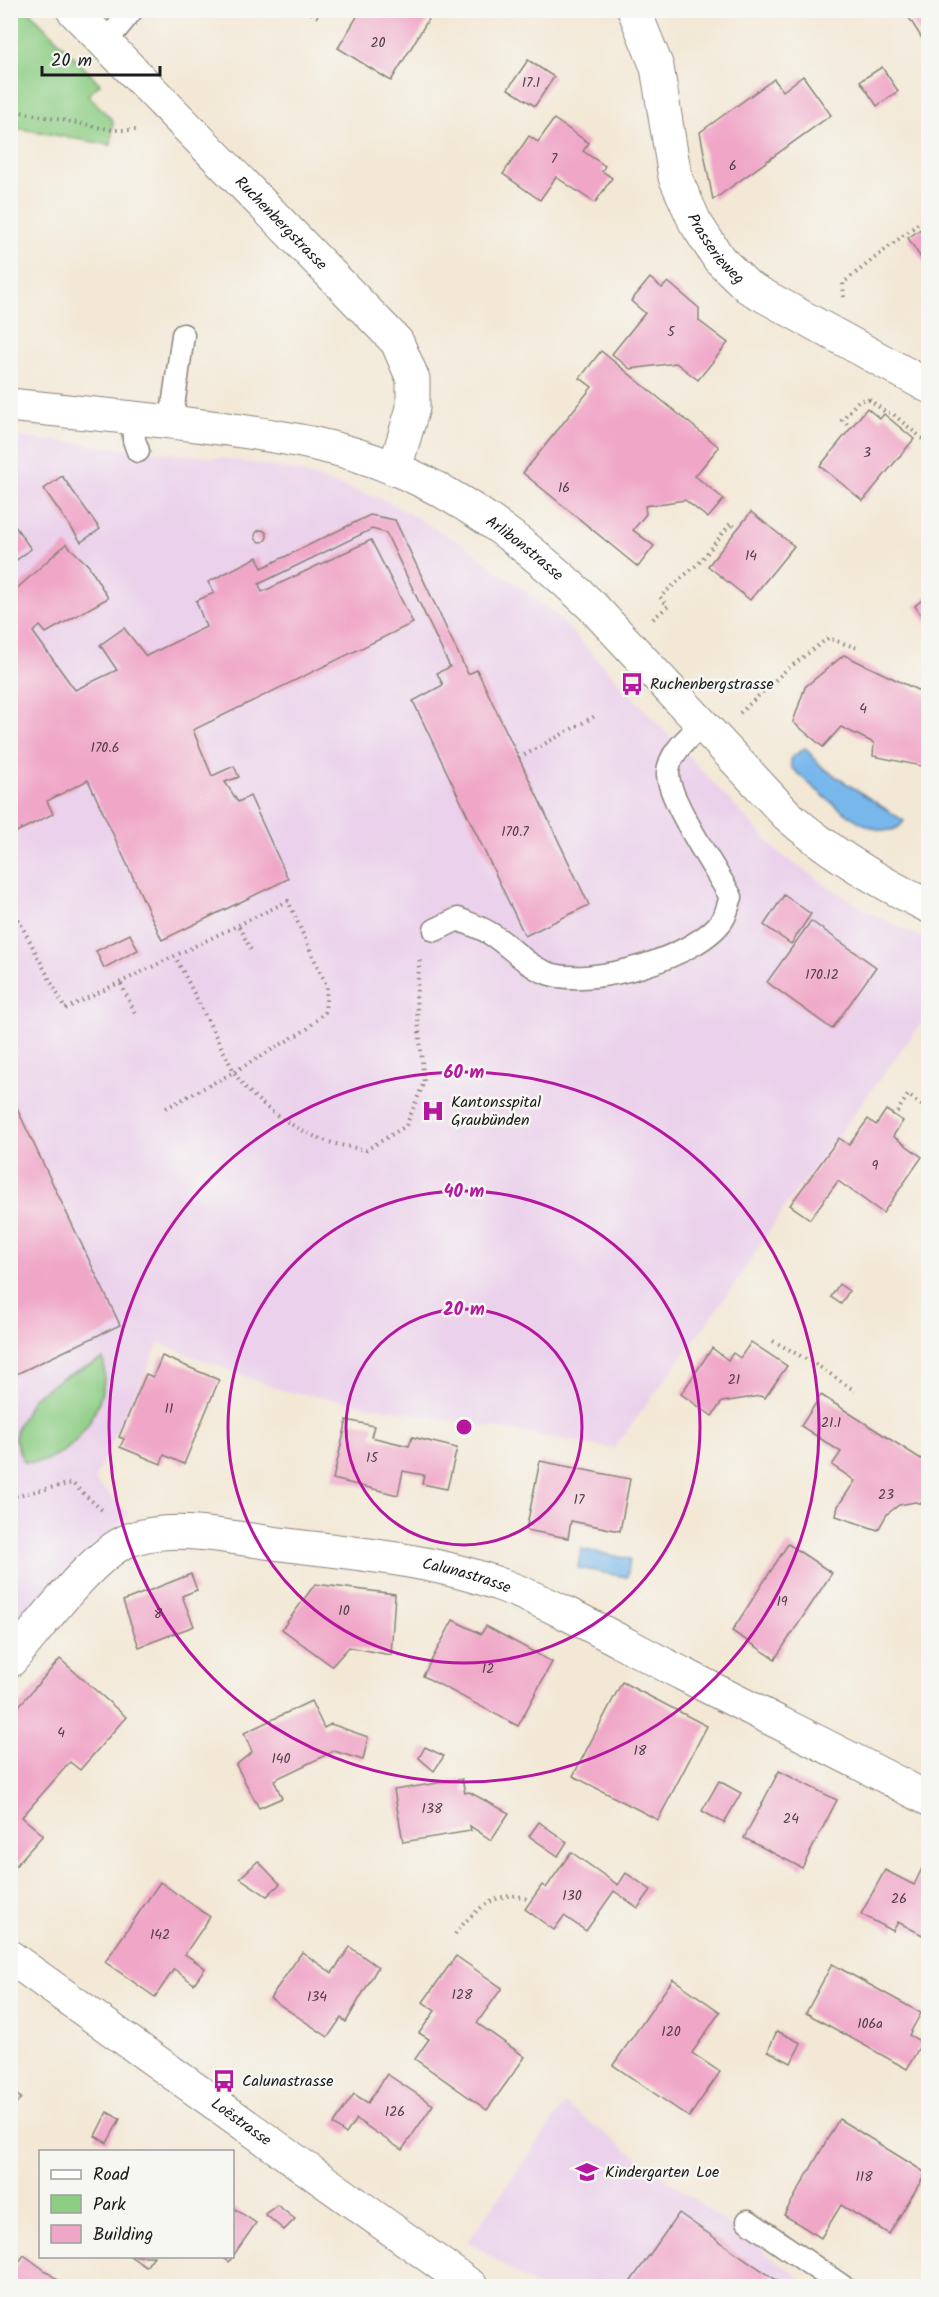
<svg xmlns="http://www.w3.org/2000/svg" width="939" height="2297" font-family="Kalam,sans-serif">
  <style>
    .built { fill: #ebd1eb }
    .green { fill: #8dcd84; stroke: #547450; stroke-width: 1.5 }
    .water { fill: #78b7ec; stroke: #4a6a84; stroke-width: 1.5 }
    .building { fill: #f0a6c7 }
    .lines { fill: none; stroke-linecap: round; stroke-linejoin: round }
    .lane-casing { stroke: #888279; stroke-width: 25 }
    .street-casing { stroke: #888279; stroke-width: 35 }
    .path { stroke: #888279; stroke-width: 4; stroke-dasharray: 1.5 4.5; stroke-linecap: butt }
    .lane { stroke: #fff; stroke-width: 22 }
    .street { stroke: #fff; stroke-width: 33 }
    .ring { fill: none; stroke: #b5179e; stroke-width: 3 }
    .labels { text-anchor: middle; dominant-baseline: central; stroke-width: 5; stroke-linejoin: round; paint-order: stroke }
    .number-label { font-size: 14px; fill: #513e47 }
    .street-label { font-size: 16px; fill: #1c1c1c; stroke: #f6f6f2 }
    .poi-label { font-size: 16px; fill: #1c1c1c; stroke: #f6f6f2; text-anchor: start }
    .centre { fill: #b5179e; stroke: #f6f6f2; stroke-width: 3 }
    .ring-label { font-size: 18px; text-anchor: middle; font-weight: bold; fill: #b5179e; stroke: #f6f6f2; stroke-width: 5; stroke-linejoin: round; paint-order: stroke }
  </style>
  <rect width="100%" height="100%" fill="#f6f6f2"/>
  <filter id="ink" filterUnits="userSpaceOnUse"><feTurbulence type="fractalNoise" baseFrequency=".0167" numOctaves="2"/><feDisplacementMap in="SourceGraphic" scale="12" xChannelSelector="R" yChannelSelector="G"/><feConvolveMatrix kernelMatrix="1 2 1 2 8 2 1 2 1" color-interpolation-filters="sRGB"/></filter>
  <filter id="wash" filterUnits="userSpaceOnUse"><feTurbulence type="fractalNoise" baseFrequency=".008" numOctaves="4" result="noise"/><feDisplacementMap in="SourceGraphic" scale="24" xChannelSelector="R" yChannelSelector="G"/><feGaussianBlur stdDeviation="1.35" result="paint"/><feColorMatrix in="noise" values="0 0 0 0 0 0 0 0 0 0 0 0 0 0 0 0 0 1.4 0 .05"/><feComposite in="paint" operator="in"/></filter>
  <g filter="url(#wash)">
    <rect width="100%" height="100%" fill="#f3e8d6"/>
    <g class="built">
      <polygon points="11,436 235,460 292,470 384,500 464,545 556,615 780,854 864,910 928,941 928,1014 784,1208 736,1283 614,1449 281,1390 159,1343 94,1480 129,1514 11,1644"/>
      <polygon points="565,2104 811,2286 535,2286 468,2241"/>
    </g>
    <g class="green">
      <polygon points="10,11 29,11 100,84 88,95 113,121 111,145 11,127"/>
      <path d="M103,1359C113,1400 70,1472 23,1461L15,1439L18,1425L33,1398L62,1378Z"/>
    </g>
    <g class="water">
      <path d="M805,748L823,768L904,821C882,856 810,784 791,767V758Z"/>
      <polygon points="581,1549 630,1559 627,1577 578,1568"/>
    </g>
    <g id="blocks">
      <g class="building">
        <polygon points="361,10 434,10 391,81 338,48"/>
        <polygon points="911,10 928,10 928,48 906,13"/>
        <polygon points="528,60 554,77 535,106 508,89"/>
        <polygon points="882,67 898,91 877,106 860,81"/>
        <polygon points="803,76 831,115 713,200 700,132 774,79 783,91"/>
        <polygon points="554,119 589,143 583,151 605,166 602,171 612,178 595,203 556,177 540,200 503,174 529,136 538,142"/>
        <polygon points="928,224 928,269 908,238"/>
        <polygon points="650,278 662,288 668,282 699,308 699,321 728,343 698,380 676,363 630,369 612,354 645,313 631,301"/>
        <polygon points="601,351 719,447 695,476 724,499 708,518 685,500 645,506 646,514 633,530 654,546 638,567 523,473 592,387 580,378"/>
        <polygon points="867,408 880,419 884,414 914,439 863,501 820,466"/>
        <polygon points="62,476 100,529 81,542 44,489"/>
        <polygon points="751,512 794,546 750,600 708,566"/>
        <polygon points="370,515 395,520 468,674 477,670 589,905 525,936 413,701 443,685 437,673 450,667 386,533 372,529 259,584 262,592 371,540 413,623 193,730 212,776 234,766 239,777 225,782 238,802 250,796 288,879 162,940 88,780 47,801 53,814 10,835 10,604 18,599 13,592 66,544 89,566 108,598 46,633 40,626 33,632 75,690 117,670 100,645 124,628 146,656 206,627 196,601 214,593 208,582 257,557 262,568"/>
        <polygon points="10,519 31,549 10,565"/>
        <circle cx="261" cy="536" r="6"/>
        <polygon points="928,595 928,626 915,606"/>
        <polygon points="844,655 928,695 928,764 926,767 873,756 874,743 841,727 823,747 793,722 805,687"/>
        <polygon points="784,895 811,914 791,944 764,925"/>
        <polygon points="811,921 876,967 832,1029 767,982"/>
        <polygon points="130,934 138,950 104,968 96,951"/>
        <polygon points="10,1094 120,1325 10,1377"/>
        <polygon points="886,1110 903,1121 893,1136 922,1157 883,1213 838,1181 810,1219 790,1205 839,1138 849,1145 868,1119 876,1125"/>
        <polygon points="839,1284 849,1291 841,1304 831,1297"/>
        <polygon points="751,1342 787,1366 765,1398 760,1396 722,1402 712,1416 681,1394 712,1348 728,1360 733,1353 740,1358"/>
        <polygon points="162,1356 219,1380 184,1464 164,1455 161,1464 120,1447 124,1439 119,1437 146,1374 153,1377"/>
        <polygon points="821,1395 921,1459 928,1460 928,1505 915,1502 899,1505 887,1514 878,1530 836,1516 838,1506 855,1481 832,1465 841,1452 801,1426"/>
        <polygon points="347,1420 374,1426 371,1437 409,1446 412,1437 457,1448 447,1489 422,1484 424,1475 403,1471 398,1495 333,1479"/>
        <polygon points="540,1461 630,1479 620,1531 571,1521 568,1538 526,1530"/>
        <polygon points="788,1544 832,1573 775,1659 732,1631"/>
        <polygon points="191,1574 197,1590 182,1596 194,1626 139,1647 123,1601"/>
        <polygon points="315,1584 395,1594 391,1655 349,1647 332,1666 282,1629"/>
        <polygon points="453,1620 481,1634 486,1626 552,1662 518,1726 423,1676"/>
        <polygon points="60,1659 126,1717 80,1770 70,1762 22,1817 43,1835 10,1872 10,1716"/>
        <polygon points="622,1682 707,1726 658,1820 573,1776"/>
        <polygon points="311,1701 324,1728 331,1724 368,1737 363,1760 334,1751 274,1780 282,1798 259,1808 236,1765 252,1752 244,1733"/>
        <polygon points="425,1747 444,1756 434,1771 419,1758"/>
        <polygon points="779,1771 837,1800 802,1868 744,1838"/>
        <polygon points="462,1779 465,1793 469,1792 509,1813 491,1840 470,1826 471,1831 403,1842 394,1790"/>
        <polygon points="719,1781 741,1793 724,1823 702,1811"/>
        <polygon points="539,1822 567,1842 558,1856 529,1836"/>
        <polygon points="571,1852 618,1885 626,1873 651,1890 638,1908 614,1891 586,1931 564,1916 554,1930 525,1909 542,1885 546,1888"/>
        <polygon points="928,1856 928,1938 898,1922 893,1931 861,1914 885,1870 914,1885"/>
        <polygon points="258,1861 280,1884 267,1896 240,1878"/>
        <polygon points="160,1882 210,1917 185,1954 205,1968 194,1984 174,1969 155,1997 105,1962"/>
        <polygon points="350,1947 378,1967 346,2022 341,2018 328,2037 270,1998 302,1952 332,1973"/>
        <polygon points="456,1956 502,1988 477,2023 525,2057 487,2110 415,2059 429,2039 419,2033 435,2011 423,2002"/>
        <polygon points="832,1964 921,2013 909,2035 922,2042 907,2069 806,2013"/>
        <polygon points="673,1979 720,2012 692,2053 720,2072 689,2117 613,2065"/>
        <polygon points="777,2031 801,2043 791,2063 768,2051"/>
        <polygon points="387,2074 433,2105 402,2150 356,2119 346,2134 333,2124 354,2094 368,2103"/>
        <polygon points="10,2090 21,2098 10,2111"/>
        <polygon points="107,2112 120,2119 107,2143 95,2136"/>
        <polygon points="839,2119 926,2173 889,2234 841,2205 821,2238 784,2215"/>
        <polygon points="277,2205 295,2219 284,2230 265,2214"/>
        <polygon points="232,2207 256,2223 229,2262 221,2256 232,2256"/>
        <polygon points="679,2213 732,2250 785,2286 640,2286 631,2281"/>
        <polygon points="24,2255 66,2286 10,2286 10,2274"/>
        <polygon points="130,2256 154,2256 146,2267"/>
      </g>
    </g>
  </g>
  <g filter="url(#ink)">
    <use href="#blocks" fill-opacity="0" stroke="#888279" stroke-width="1.5"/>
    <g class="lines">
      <g class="lane-casing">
        <g id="lane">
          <polyline points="105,43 132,10"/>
          <polyline points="133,418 134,440 138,451"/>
          <polyline points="171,421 183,335"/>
          <path d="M435,930L458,919C469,924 481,927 491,934C511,946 525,965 547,973C589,989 699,957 723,919C727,913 728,904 731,897C717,872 668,799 668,774C668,754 689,737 701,725"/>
          <polyline points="748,2221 842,2286"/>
        </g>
      </g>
      <g class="street-casing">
        <g id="street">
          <path id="s1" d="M73,10L397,342L413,379V408L395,468"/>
          <path id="s2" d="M634,10L657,67L675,177L695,222L719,259L748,287L928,386"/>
          <path id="s3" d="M10,405C83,413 155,419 227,429C284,437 342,446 395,469C470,499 534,551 592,606L787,815C830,853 877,881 928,906"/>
          <path id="s4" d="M10,1661C39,1628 91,1555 129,1540C172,1524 227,1537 272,1543C349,1553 431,1558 504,1586C567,1610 625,1645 685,1675C766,1717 848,1756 928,1799"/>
          <path id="s5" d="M10,1957L471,2286"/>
        </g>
      </g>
      <g class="path">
        <polyline points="306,10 318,17 322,10"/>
        <polyline points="10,110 113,130 139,130"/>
        <polyline points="844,297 843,283 928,216"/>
        <polyline points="869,399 885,412 893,414 925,441 928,437"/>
        <polyline points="852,428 842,420 859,400 868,400 871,397"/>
        <polyline points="653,619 668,606 660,597 700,562 731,523 737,529"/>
        <polyline points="740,713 785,671 828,638 860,649"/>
        <polyline points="519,758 595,716"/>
        <polyline points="10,903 65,1009 288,901 327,987 325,1012 307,1029 234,1072 176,958"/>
        <polyline points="239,927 251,950"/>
        <polyline points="121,984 135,1013"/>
        <path d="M166,1108L234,1072C253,1102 288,1126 321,1139C335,1145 352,1147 366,1150L406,1126L424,1082L416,999L420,957"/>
        <polyline points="897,1112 908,1095 928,1110"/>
        <polyline points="773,1341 817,1365 855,1391"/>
        <polyline points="10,1497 72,1483 104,1512"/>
        <path d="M455,1934C472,1912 502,1884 531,1901"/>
      </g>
      <use href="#lane" class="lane"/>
      <use href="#street" class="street"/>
    </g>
  </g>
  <g class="ring">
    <circle cx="464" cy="1427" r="118"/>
    <circle cx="464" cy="1427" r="236"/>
    <circle cx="464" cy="1427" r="355"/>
  </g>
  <defs>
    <g id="bus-bare" transform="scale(1.8)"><path d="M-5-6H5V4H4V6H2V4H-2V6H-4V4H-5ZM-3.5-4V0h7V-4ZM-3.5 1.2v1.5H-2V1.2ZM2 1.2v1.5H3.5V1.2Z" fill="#b5179e" stroke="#f6f6f2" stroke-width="2.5" paint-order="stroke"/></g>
    <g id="hospital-bare" transform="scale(1.8)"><path d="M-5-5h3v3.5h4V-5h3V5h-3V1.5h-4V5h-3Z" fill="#b5179e" stroke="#f6f6f2" stroke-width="2.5" paint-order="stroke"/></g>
    <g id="school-bare" transform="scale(1.8)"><path d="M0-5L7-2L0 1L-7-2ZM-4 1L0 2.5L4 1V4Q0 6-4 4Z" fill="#b5179e" stroke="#f6f6f2" stroke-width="2.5" paint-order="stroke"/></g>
  </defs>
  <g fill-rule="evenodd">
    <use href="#bus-bare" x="632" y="684"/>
    <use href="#hospital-bare" x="433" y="1111"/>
    <use href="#bus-bare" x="224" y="2081"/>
    <use href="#school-bare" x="587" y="2172"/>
  </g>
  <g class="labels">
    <g class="number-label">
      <text x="378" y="43">20</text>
      <text x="531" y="83">17.1</text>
      <text x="554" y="159">7</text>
      <text x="733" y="166">6</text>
      <text x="671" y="332">5</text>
      <text x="867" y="453">3</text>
      <text x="564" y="488">16</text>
      <text x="751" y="556">14</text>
      <text x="863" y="709">4</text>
      <text x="105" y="748">170.6</text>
      <text x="515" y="832">170.7</text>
      <text x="822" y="975">170.12</text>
      <text x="875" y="1166">9</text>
      <text x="734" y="1380">21</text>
      <text x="169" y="1409">11</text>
      <text x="831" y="1423">21.1</text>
      <text x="372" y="1458">15</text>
      <text x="886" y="1495">23</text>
      <text x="579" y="1500">17</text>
      <text x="782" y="1602">19</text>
      <text x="344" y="1611">10</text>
      <text x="158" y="1614">8</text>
      <text x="488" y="1669">12</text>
      <text x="61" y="1733">4</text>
      <text x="640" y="1751">18</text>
      <text x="281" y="1759">140</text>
      <text x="432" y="1809">138</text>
      <text x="791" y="1819">24</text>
      <text x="572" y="1896">130</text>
      <text x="899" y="1899">26</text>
      <text x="160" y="1935">142</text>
      <text x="462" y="1995">128</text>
      <text x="317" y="1997">134</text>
      <text x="870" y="2024">106a</text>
      <text x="671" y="2032">120</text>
      <text x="395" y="2112">126</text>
      <text x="864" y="2177">118</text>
    </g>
    <g class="street-label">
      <text stroke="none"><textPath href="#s1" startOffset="298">Ruchenbergstrasse</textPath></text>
      <text stroke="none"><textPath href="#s2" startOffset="256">Prasserieweg</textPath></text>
      <text stroke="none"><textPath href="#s3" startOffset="544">Arlibonstrasse</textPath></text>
      <text stroke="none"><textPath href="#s4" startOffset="513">Calunastrasse</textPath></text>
      <text stroke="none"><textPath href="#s5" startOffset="284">Loëstrasse</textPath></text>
    </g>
    <g class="poi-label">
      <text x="650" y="684">Ruchenbergstrasse</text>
      <text x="451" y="1102">Kantonsspital<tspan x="451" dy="18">Graubünden</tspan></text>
      <text x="242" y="2081">Calunastrasse</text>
      <text x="605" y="2172">Kindergarten Loe</text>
    </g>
  </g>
  <circle cx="464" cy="1427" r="9" class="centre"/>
  <g class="ring-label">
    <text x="464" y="1078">60 m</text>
    <text x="464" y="1197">40 m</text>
    <text x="464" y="1315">20 m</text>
  </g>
  <rect width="939" height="2297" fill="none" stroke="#f6f6f2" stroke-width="36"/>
  <rect x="39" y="2150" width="195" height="108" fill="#f6f6f2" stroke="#9f9f9c" stroke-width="1.5"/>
  <rect x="51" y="2170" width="30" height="9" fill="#ffffff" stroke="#9f9f9c" stroke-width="1.5"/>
  <text x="93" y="2180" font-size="18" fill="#1c1c1c">Road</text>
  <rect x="51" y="2195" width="30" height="18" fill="#8dcd84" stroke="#9f9f9c" stroke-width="1.5"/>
  <text x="93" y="2210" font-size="18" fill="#1c1c1c">Park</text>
  <rect x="51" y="2225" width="30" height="18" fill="#f0a6c7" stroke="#9f9f9c" stroke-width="1.5"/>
  <text x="93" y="2240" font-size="18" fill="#1c1c1c">Building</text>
  <path d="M42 66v9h118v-9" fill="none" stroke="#1c1c1c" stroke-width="3"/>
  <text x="51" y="66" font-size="18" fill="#1c1c1c" stroke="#f6f6f2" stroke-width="4.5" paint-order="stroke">20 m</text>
</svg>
